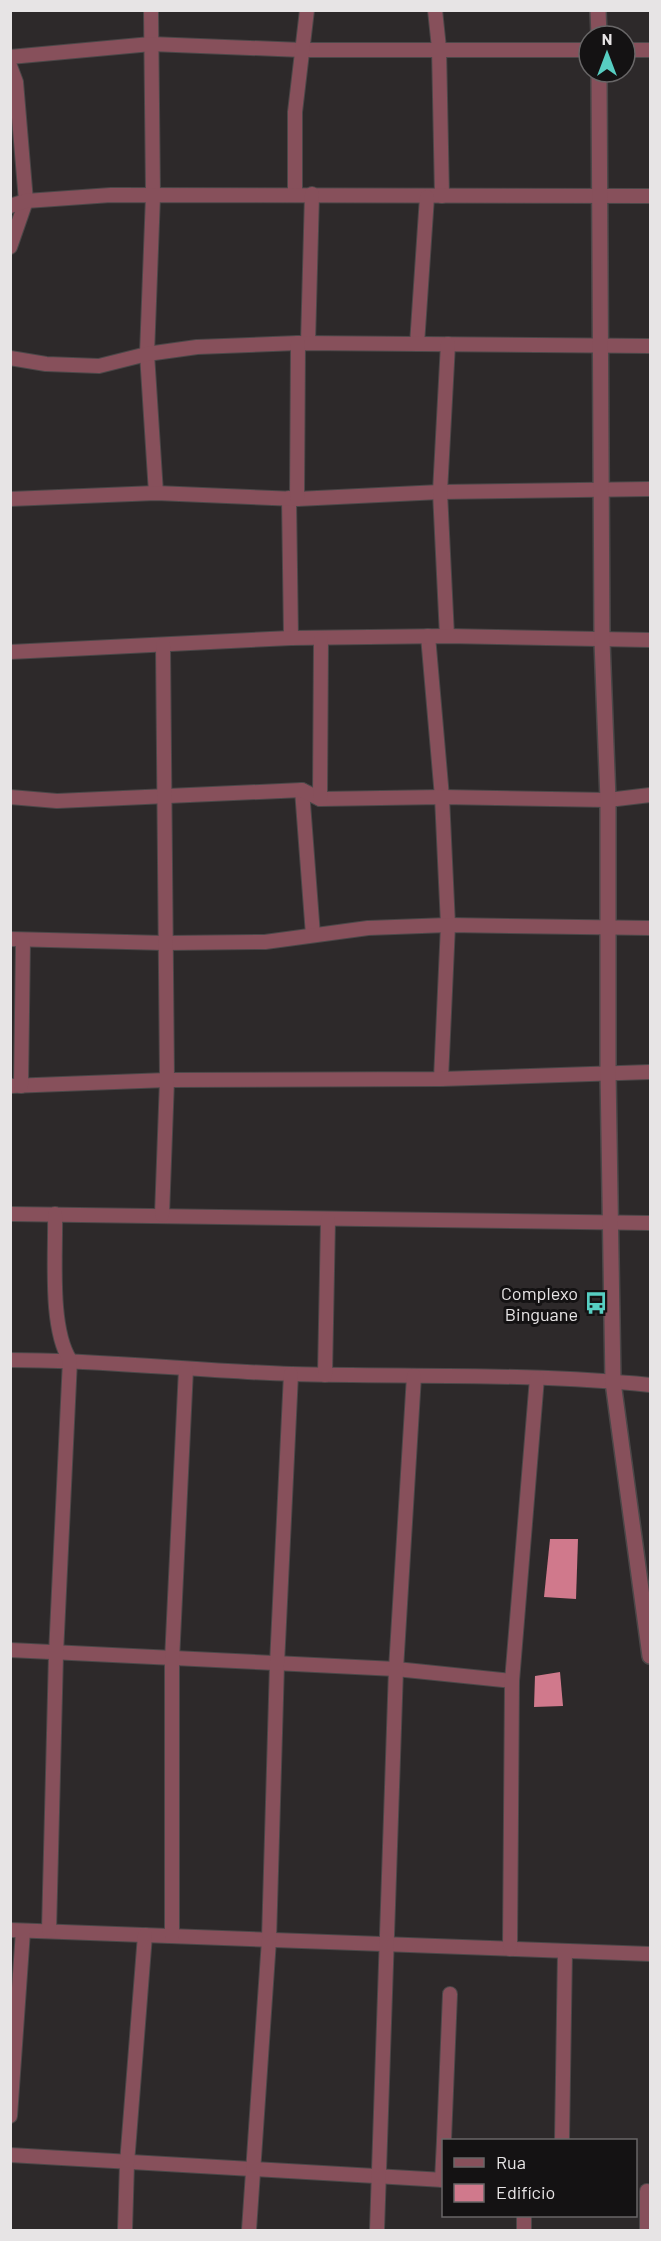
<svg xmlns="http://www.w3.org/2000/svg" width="661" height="2241" font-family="Barlow,sans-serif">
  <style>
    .building { fill: #d0798c }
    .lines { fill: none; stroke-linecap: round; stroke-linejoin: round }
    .minor-casing { stroke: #4b4748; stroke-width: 16 }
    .tertiary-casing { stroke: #4b4748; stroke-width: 18 }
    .minor { stroke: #87505b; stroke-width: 14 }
    .tertiary { stroke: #87505b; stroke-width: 15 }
    .labels { text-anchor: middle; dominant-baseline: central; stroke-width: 6; stroke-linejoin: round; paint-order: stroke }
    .poi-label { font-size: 18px; fill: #e7e4e5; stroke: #141213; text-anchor: end }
  </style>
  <rect width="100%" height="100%" fill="#2d292a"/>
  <g class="building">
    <polygon points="550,1539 578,1539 576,1599 544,1597"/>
    <polygon points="560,1672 563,1706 534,1707 535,1676"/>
  </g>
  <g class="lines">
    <g class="minor-casing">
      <g id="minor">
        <polyline points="151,10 153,196 147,354 156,493"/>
        <polyline points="435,10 439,48 442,196"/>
        <polyline points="625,50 650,50"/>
        <polyline points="10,57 151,44 302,50 589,50"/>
        <polyline points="10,66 16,82 26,201 10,247"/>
        <polyline points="295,194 295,112 307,10"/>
        <polyline points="10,206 26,201 111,195 650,196"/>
        <polyline points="308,343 312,194"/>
        <polyline points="417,344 427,197"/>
        <polyline points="10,358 46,364 99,366 147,354 197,347 298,343 650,346"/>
        <polyline points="289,498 291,638"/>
        <polyline points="10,499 156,493 297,499 440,492 650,489"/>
        <polyline points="297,499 298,343"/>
        <polyline points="428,636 442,797 448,925 441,1079"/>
        <polyline points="447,636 440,492 448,344"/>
        <polyline points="10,652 291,638 447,636 650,640"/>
        <polyline points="302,790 313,935"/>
        <polyline points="10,797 57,801 302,790 320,799 442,797 608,800 650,795"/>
        <polyline points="320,799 321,639"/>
        <polyline points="10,939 165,943 265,942 368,928 448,925 650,928"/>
        <polyline points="10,1086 167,1080 441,1079 650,1072"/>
        <polyline points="21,1086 23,940"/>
        <polyline points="10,1214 650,1223"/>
        <polyline points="162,1215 167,1080 163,645"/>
        <path d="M10,1360C104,1360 198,1371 292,1374C411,1377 531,1373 650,1385"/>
        <polyline points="325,1375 328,1220"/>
        <polyline points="10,1650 396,1669 512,1681"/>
        <polyline points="10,1930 650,1954"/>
        <path d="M49,1931L56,1654L70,1360C49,1327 56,1254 55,1214"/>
        <polyline points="172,1936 172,1660 186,1369"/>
        <polyline points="510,1949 512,1681 537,1378"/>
        <polyline points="10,2116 23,1931"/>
        <polyline points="444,2140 450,1994"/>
        <polyline points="562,2140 565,1951"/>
        <polyline points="10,2155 444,2180"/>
        <polyline points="442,2180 444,2141"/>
        <polyline points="125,2230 127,2163 145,1935"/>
        <polyline points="249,2230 269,1940 277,1664 291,1374"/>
        <polyline points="377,2230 396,1669 414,1376"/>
        <polyline points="524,2230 524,2216"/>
        <polyline points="647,2230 647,2191"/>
      </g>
    </g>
    <g class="tertiary-casing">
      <g id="tertiary">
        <polyline points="598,10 599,36"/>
        <polyline points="599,72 602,641 608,800 608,1072 613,1382 650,1656"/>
      </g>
    </g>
    <use href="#minor" class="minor"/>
    <use href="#tertiary" class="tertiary"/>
  </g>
  <defs>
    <g id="bus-bare" transform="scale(1.8)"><path d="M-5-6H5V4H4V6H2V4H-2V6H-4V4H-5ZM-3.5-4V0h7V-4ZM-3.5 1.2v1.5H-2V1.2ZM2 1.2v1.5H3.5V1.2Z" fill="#57cec2" stroke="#141213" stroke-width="2.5" paint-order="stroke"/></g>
  </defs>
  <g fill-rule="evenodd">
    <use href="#bus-bare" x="596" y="1303"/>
  </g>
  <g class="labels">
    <g class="poi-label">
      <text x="578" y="1293">Complexo<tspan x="578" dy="21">Binguane</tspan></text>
    </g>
  </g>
  <rect width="661" height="2241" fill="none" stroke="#e7e4e5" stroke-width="24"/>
  <rect x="442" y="2139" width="195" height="78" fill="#141213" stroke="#686667" stroke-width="1.5"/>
  <rect x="454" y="2158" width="30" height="9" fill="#87505b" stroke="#686667" stroke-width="1.5"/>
  <text x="496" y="2169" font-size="18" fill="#e7e4e5">Rua</text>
  <rect x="454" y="2184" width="30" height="18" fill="#d0798c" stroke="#686667" stroke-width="1.5"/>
  <text x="496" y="2199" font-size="18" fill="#e7e4e5">Edifício</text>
  <g transform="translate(607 54)"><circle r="28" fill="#141213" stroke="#686667" stroke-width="1.5"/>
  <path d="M0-4.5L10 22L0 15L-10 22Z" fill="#57cec2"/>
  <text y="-9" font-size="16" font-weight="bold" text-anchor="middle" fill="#e7e4e5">N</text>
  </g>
</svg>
